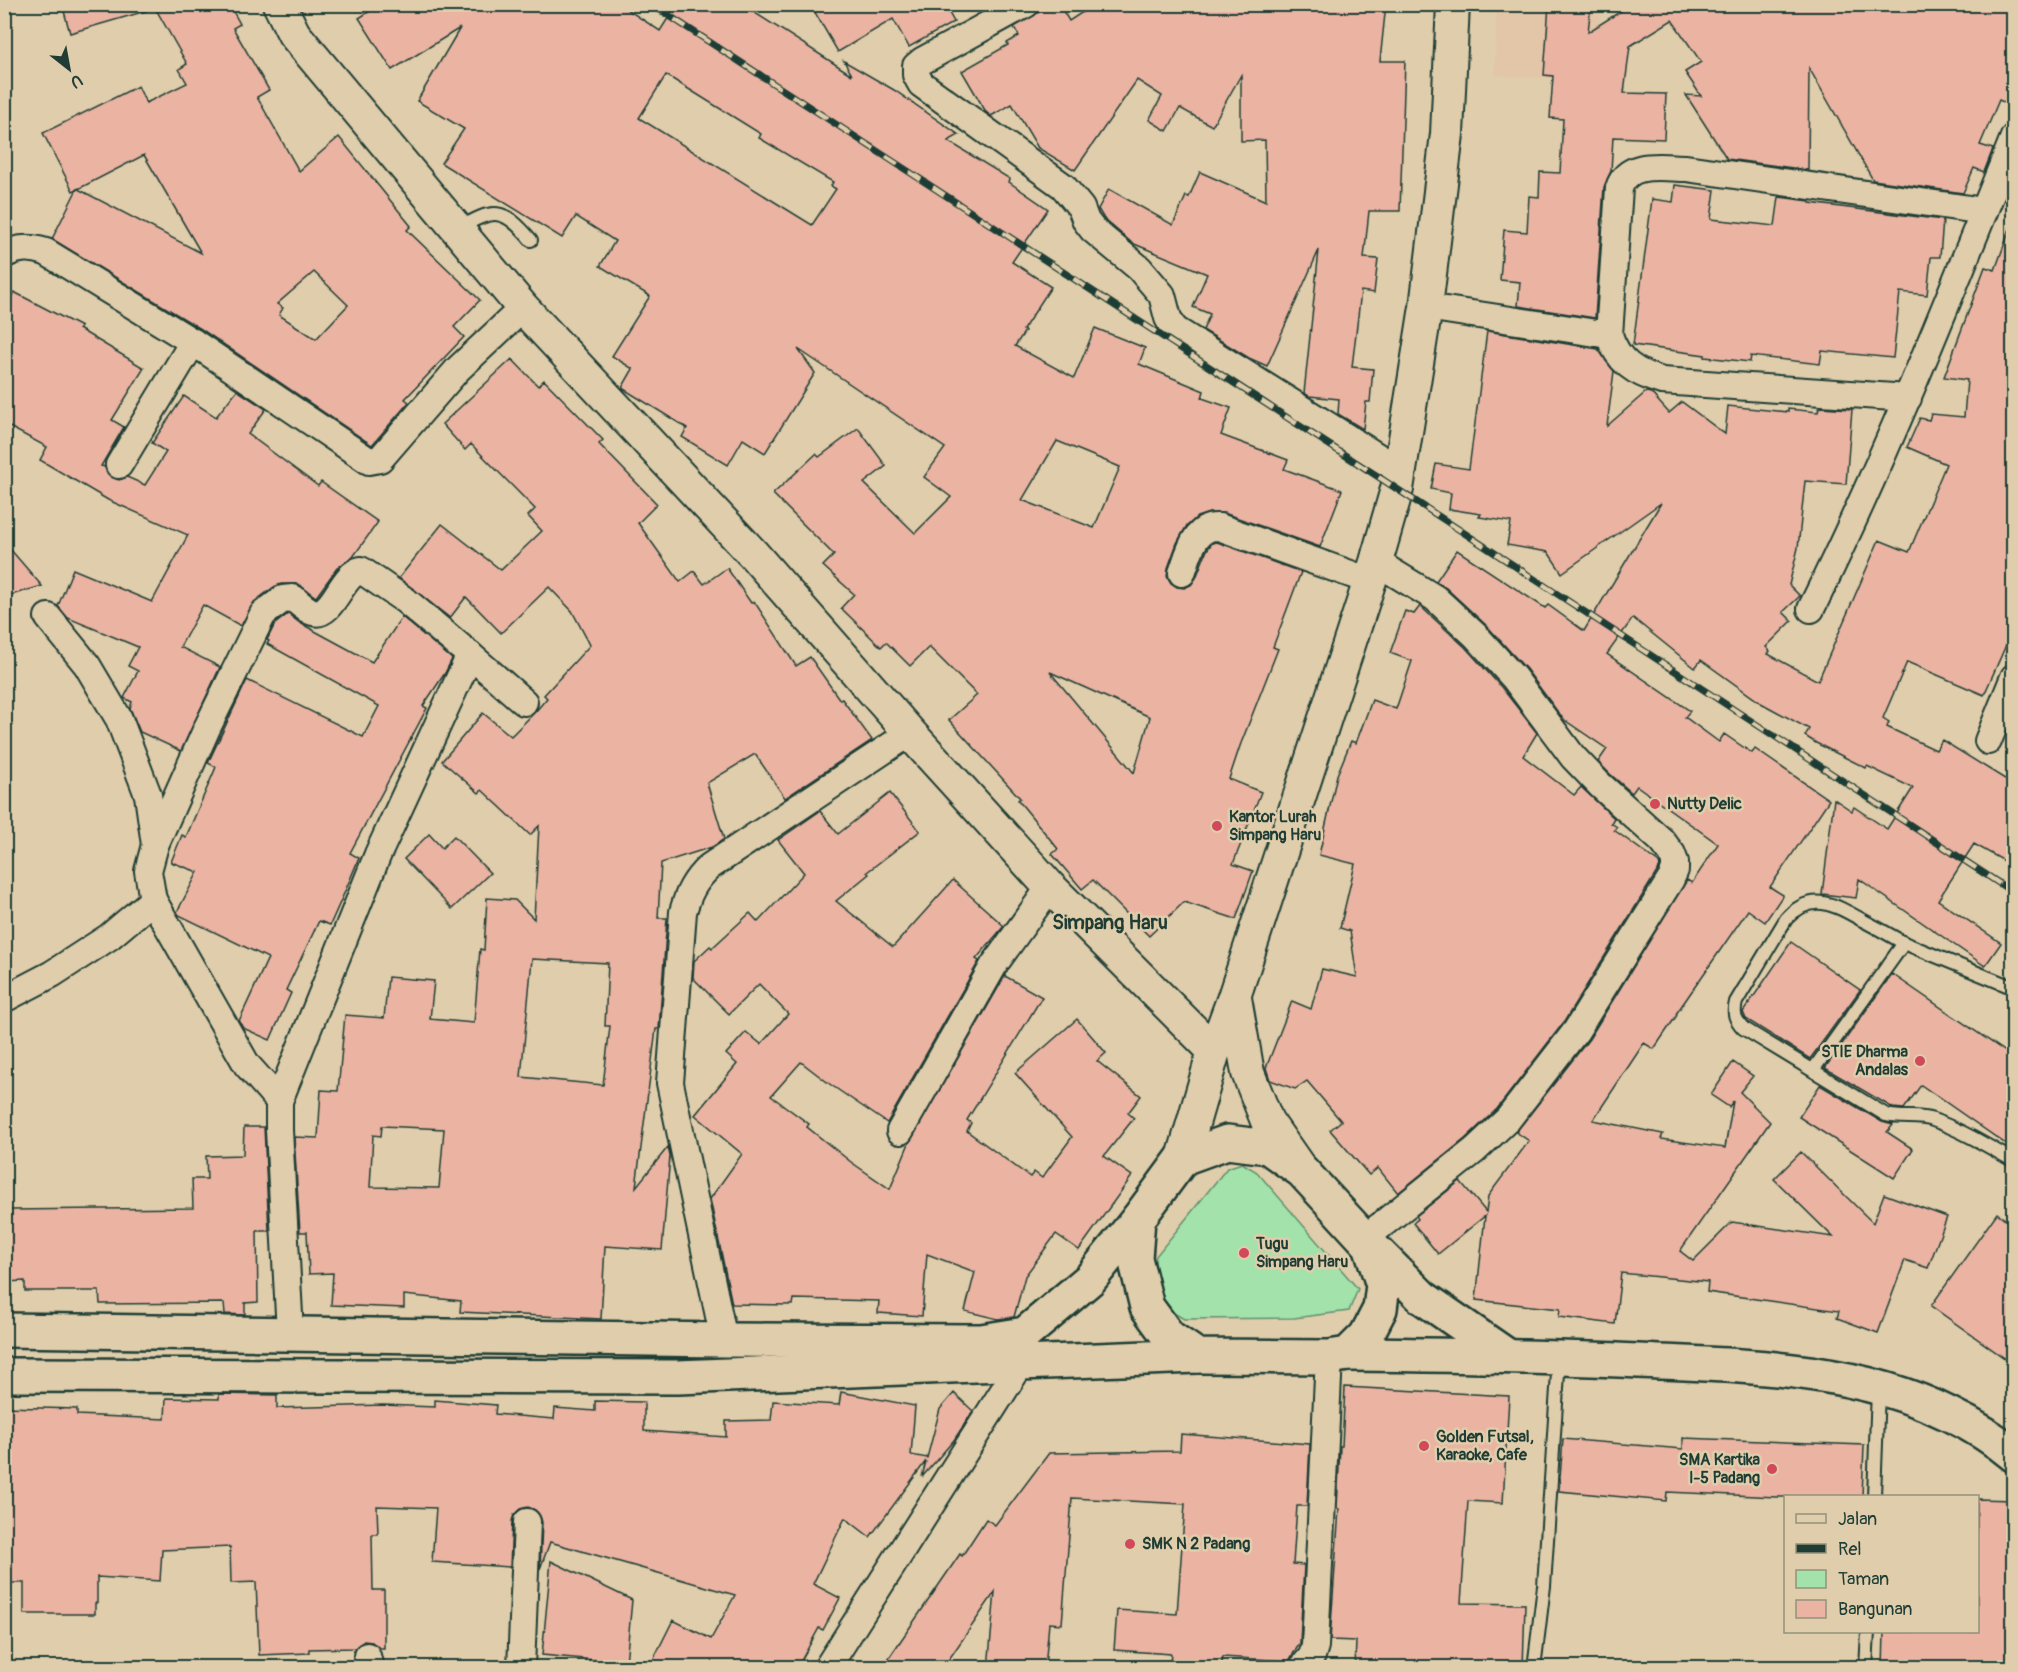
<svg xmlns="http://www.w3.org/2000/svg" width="2018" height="1672" font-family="Pangolin,sans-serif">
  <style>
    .built { fill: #e3c5a8 }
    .green { fill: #a3e2aa; stroke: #61906f; stroke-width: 1.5 }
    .building { fill: #ebb3a2; stroke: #1f3d34; stroke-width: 1.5; fill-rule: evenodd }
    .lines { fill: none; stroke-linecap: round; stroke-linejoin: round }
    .service-casing { stroke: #1f3d34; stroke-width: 16 }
    .minor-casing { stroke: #1f3d34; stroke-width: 30 }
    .tertiary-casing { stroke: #1f3d34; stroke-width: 36 }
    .secondary-casing { stroke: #1f3d34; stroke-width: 38 }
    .primary-casing { stroke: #1f3d34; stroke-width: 38 }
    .service { stroke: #e0cdab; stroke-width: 12 }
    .minor { stroke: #e0cdab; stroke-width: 26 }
    .tertiary { stroke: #e0cdab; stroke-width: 32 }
    .secondary { stroke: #e0cdab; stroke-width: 33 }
    .primary { stroke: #e0cdab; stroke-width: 33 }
    .rail-casing { stroke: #1f3d34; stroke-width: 7 }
    .rail { stroke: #e0cdab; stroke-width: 4.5; stroke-dasharray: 14; stroke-linecap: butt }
    .poi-dot { fill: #d1495b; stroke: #e0cdab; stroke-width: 2 }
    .labels { text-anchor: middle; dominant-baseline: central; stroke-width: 5; stroke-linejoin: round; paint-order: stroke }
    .poi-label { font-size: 16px; font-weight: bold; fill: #1f3d34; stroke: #e0cdab; text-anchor: start }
    .quarter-label { font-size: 20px; font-weight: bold; fill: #1f3d34; stroke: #e0cdab }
  </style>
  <rect width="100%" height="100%" fill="#e0cdab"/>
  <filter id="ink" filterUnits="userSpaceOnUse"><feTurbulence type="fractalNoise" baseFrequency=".0167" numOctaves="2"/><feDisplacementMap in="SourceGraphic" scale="12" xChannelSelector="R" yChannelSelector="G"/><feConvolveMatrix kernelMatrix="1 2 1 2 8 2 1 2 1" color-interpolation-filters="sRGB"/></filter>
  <g filter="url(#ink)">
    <polygon class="built" points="1496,5 1601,5 1595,80 1495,75"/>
    <polygon class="green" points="1242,1163 1257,1172 1358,1289 1349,1311 1294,1318 1184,1319 1162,1306 1153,1268 1156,1256 1227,1168"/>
    <g class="building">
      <polygon points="62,4 145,4 146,11 70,33"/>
      <path d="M153,4H229L240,24L233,28L269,90L257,97L299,171L339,137L411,226L407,230L480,300L454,327L464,337L405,399L409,402L372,445L201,329L52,239L77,189L73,191L43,133L138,86L146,103L187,83L179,69L187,64ZM144,155L201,253L78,189ZM314,272L348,305L316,339L279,315L283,308L277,304Z"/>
      <path d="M381,4H619L660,31L677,4H741L852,75L844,61L894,90L959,135L948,141L1010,179L1009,182L1048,209L1012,262L1051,287L1023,330L1025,331L1015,346L1074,378L1095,328L1145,348L1139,364L1204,391L1202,398L1231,408L1221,435L1288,460L1284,469L1342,490L1320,547L1224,513H1209L1197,517L1186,527L1177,543L1168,568L1167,576L1171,583L1177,587L1184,588L1191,585L1196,578L1207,550L1212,543L1217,542L1301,572L1273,647L1278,649L1240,746L1229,779L1261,792L1233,864L1253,871L1236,919L1184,902L1149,936L1093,880L1082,889L1052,854L1058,849L1018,800L1020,798L949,720L977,695L929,647L910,666L886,642L881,647L841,608L854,594L823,566L834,555L773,494L816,454L819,457L858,428L886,466L864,483L915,533L951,497L924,477L945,448L798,349L815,373L765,453L743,439L728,465L682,437L687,428L622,388L633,369L612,356L650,296L600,266L615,241L576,216L562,238L441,163L464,129L417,101L460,28L392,70L359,18ZM666,75L761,134L759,138L833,182L831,186L836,189L812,225L639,118ZM1057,441L1120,467L1094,528L1022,500ZM1050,672L1150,717L1134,773Z"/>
      <polygon points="810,4 944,4 954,22 909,47 893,19 838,52"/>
      <polygon points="1052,4 1059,4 1069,21 1095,4 1386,4 1380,61 1405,61 1400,211 1369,211 1364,258 1378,259 1374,293 1361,291 1352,367 1373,369 1370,402 1366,402 1363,429 1338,414 1339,399 1309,396 1304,393 1319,250 1267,366 1249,358 1203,330 1210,314 1193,307 1207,274 1132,243 1104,219 1098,209 1109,189 1173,225 1186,196 1189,197 1200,172 1266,201 1265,140 1241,141 1241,75 1212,126 1180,108 1167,131 1149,120 1162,96 1137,80 1075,170 1038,148 1012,104 991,116 986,112 962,71 1008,45 1007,43 1019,36 1014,27"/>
      <polygon points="1549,4 1591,4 1588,32 1632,4 2013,4 2013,106 1999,100 1980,145 1993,149 1984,172 1974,168 1963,193 1873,180 1809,68 1808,170 1727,159 1686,95 1701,96 1685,72 1701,62 1672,20 1630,46 1624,93 1666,94 1664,139 1613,137 1611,171 1604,187 1595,318 1518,306 1520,282 1500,280 1504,230 1527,232 1529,196 1539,197 1540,172 1560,173 1563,119 1550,118 1553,76 1544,75"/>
      <polygon points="1675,185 1715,190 1711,219 1775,226 1779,197 1810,201 1810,203 1943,220 1940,257 1931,257 1927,295 1900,292 1893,358 1822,351 1820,364 1751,356 1750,362 1705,357 1705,355 1633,345 1652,199 1673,202"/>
      <polygon points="2011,226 2013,226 2013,629 1984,695 1907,662 1883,718 1889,722 1887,727 1936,750 1942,740 2013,784 2013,866 1974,844 1938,900 2001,943 1985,966 1859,879 1856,898 1822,894 1834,799 1852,811 1854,807 1887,829 1913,788 1867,766 1866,768 1816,743 1805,736 1809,729 1761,703 1701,660 1695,668 1633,618 1607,654 1690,711 1685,717 1719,742 1724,734 1752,753 1755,749 1829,800 1770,887 1783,895 1765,922 1748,910 1676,1014 1677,1015 1654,1049 1644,1043 1593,1120 1663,1134 1661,1139 1725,1148 1733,1101 1729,1107 1711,1095 1733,1062 1753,1076 1740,1092 1770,1122 1680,1251 1693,1261 1732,1222 1833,1237 1774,1179 1801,1152 1873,1223 1884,1194 1947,1217 1928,1268 1905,1260 1878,1333 1837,1318 1839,1311 1707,1292 1708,1282 1621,1273 1615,1324 1559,1317 1560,1309 1476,1300 1485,1216 1438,1254 1413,1223 1418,1219 1416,1216 1460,1181 1486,1212 1488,1196 1529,1141 1516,1132 1589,1039 1687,880 1692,883 1718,844 1637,786 1632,793 1610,774 1598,762 1607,749 1563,719 1526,669 1487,626 1445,587 1436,581 1457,550 1545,608 1548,605 1584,631 1661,503 1562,573 1548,552 1507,545 1511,522 1479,517 1481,514 1449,509 1451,493 1431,489 1436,464 1469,469 1487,331 1598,349 1614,371 1607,426 1646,392 1651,393 1669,413 1682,402 1725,434 1728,406 1788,412 1788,409 1818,412 1819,407 1852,409 1846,484 1805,481 1798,548 1789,585 1800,596 1783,612 1792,621 1766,647 1770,651 1768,654 1818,681 1879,540 1909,552 1946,464 1907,447 1920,418 1929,420 1931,414 1964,417 1967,380 1944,377 1985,267 1995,270"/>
      <polygon points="14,292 81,327 79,329 144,368 112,420 124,427 101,466 105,467 111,477 119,480 127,477 145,485 166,452 152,443 184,396 216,417 237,390 266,409 248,434 318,486 321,482 378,522 353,557 337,568 316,597 298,584 281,584 274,587 254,602 241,626 203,605 180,647 220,667 181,751 140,732 130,708 132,702 124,698 138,671 128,666 138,647 68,618 58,606 73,569 152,602 188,535 108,500 40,460 47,447 4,424 4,310"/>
      <path d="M512,359L538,386L544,380L603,440L599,444L657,504L638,523L680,582L694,571L704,584L727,568L751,603L754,601L796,666L810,657L840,700L842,699L872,740L785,798L755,754L707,783L724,839L712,847L661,863L658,918H667L659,1029H656L636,1187L668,1147L670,1156L662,1250L605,1246L601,1319L460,1312L461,1301L404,1295V1308L331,1305L333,1273L309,1274L307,1232H300L294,1137L318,1138L321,1090L338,1091L345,1015L384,1018L388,977L434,981L430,1019L474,1023L480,949L484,950L487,898L515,900L534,919L539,826L530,835L482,790L479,793L442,761L483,713L511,736L536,711L547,698L544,695L590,645L572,611L549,587L501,633L466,597L450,618L399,578L442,524L501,570L542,531L528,516L535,509L471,444L465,450L442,424ZM532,959L608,963L605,1026H610L603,1085L521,1077ZM382,1126L444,1129L439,1188L370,1187L373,1135L381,1136Z"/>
      <polygon points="4,542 42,586 4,597"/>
      <polygon points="1420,606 1465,647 1502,688 1537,733 1523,756 1574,795 1581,787 1614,818 1611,823 1617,827 1614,830 1659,863 1660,867 1564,1022 1497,1109 1465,1139 1398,1193 1378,1168 1369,1175 1330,1130 1341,1121 1307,1081 1295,1089 1270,1080 1266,1068 1292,1001 1311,1009 1322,969 1357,977 1350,931 1340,928 1355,864 1319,855 1337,775 1351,741 1356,743 1372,700 1396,709 1412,661 1390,653 1405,611 1414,614"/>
      <polygon points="288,614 300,623 372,662 402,617 452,659 445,673 423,706 427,708 350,853 359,858 346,889 330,925 319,921 286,990 291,993 270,1040 243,1028 239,1021 268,958 179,915 177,912 198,872 171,862 182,835 186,837 216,767 208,763 247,680 363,737 379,706 267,644 269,641 267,640 275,624"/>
      <polygon points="890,793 920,831 867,872 869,874 836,901 893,947 953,880 1004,926 976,959 979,961 887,1123 831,1085 801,1062 771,1096 809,1124 807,1127 851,1162 890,1189 909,1143 1005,976 1042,997 967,1120 971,1123 967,1131 1030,1177 1034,1172 1042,1178 1072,1137 1015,1073 1077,1019 1106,1053 1097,1061 1141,1096 1128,1113 1134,1118 1104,1156 1132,1176 1079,1250 1056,1234 1025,1276 1014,1317 998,1319 965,1311 975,1272 927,1254 922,1316 878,1313 879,1301 794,1299 793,1305 732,1304 710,1199 742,1154 695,1115 737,1064 726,1054 746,1032 761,1044 788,1014 759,984 729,1014 693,978 694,961 710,946 712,948 750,913 758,922 804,873 778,840 820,811 838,834"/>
      <polygon points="429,834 442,848 454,836 490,873 452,909 404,859"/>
      <polygon points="1791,942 1860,990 1810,1059 1746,1019 1743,1012"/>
      <polygon points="1892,974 2013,1057 2013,1149 1921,1085 1904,1109 1893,1108 1825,1068"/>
      <polygon points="1820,1085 1882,1122 1893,1125 1887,1132 1913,1149 1894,1178 1799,1117"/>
      <polygon points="244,1127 264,1127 269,1231 257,1231 258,1302 245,1303 245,1315 225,1314 224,1303 100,1304 99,1291 25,1291 25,1281 4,1282 4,1221 11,1221 10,1210 193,1208 192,1179 207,1179 206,1156 243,1155"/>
      <polygon points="1997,1213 2013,1225 2013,1364 1931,1306"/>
      <polygon points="1345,1387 1509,1396 1503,1503 1468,1501 1461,1603 1525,1604 1523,1668 1355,1668 1356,1641 1330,1640 1339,1509 1337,1509 1340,1446 1342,1446"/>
      <polygon points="841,1392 915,1406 911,1455 927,1458 940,1409 954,1393 973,1411 954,1440 922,1477 926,1461 870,1537 845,1518 813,1584 840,1598 823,1630 819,1628 797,1668 649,1668 673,1620 711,1639 735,1595 550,1542 540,1569 542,1522 540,1516 535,1510 528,1507 520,1509 514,1515 512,1521 510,1567 432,1562 436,1508 377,1506 378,1534 372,1534 373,1590 384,1590 384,1648 379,1648 372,1642 364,1641 355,1648 309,1649 309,1653 259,1655 256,1582 231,1583 230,1547 162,1550 160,1581 97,1577 97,1603 95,1603 95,1614 24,1614 24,1583 4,1583 4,1407 77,1409 77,1415 165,1419 166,1398 219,1399 219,1394 277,1395 277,1408 383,1405 435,1407 435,1400 496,1405 495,1414 554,1419 555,1408 595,1411 595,1401 644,1402 644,1431 726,1437 726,1421 771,1420 773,1401 839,1405"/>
      <polygon points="1181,1434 1310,1444 1307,1506 1297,1506 1293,1564 1304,1565 1300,1643 1289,1661 1223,1657 1221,1668 1169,1668 1171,1654 1114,1650 1117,1610 1177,1614 1185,1504 1072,1498 1062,1624 1049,1623 1045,1668 988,1668 995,1592 943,1668 882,1668 960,1554 962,1556 986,1519 995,1525 1049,1453 1180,1451"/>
      <polygon points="1683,1438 1864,1445 1862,1497 1777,1497 1667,1492 1666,1501 1559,1491 1563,1439 1683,1449"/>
      <polygon points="1977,1499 2013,1500 2013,1668 1883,1668 1884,1632 1977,1632"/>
      <polygon points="551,1561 632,1600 626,1663 542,1655"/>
    </g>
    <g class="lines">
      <g class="service-casing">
        <g id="service">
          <path d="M458,229C494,208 503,207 531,240"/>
          <path d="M1904,943C1890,935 1876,927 1862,920C1834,904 1811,891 1786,919L1736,1002C1733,1014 1735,1019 1743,1028L1886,1115C1902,1119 1919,1115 1933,1120C1961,1130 1988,1146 2014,1161"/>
          <polyline points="1813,1070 1904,943 2014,988"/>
          <polyline points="1874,1496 1878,1390"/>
          <polyline points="1534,1668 1544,1586 1559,1358"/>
          <polyline points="1866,1668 1868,1632"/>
        </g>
      </g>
      <g class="minor-casing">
        <g id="minor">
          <polyline points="1026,4 922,61 916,66 916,75 921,84 1063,186 1081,208 1086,221 1093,230 1139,268 1162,295 1168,318 1174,329 1399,470"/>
          <path d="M4,255C18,247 31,247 46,252L193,342L369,461L380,459L458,369L523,308"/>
          <path d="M1426,307L1609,335C1618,362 1635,373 1662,381L1908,398"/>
          <path d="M1609,335L1619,188C1628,160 1663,168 1686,168L1984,211"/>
          <polyline points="119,465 193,342"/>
          <path d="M1182,573C1189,554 1194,525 1219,527L1370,581"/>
          <path d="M1811,609C1887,455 1950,296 2014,137"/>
          <polyline points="48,617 87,665 119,719 148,795 155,845"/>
          <polyline points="470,655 524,702"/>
          <polyline points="1988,741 2014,677"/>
          <polyline points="4,999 52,974 109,937 153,900"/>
          <path d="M279,1101L247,1065L153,900L148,871L155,845L207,728L263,614L283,599L293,598C298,602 306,610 313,612C333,618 341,574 361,570L406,601L470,655L378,854L279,1101V1130L290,1333"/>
          <polyline points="900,1131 994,965 1050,887"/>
          <polyline points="1364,1239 1475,1150 1508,1119 1576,1031 1671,879 1675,870 1675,862 1672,854 1662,841 1600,785 1573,757 1514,678 1476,636 1435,598 1376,562"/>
          <path d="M724,1340L670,1083L683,912C688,894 694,881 709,867L910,733"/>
          <polyline points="367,1656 370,1668"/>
          <polyline points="521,1668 527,1522"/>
          <polyline points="827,1668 1022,1362 1023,1350"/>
          <polyline points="1302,1668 1312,1656 1315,1646 1329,1357"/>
        </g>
      </g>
      <g class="tertiary-casing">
        <g id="tertiary">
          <polyline points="279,4 294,34 523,308 754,555 910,733 1050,887 1214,1051"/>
          <polyline points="1235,998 1248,1073 1267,1121 1299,1167"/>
          <polyline points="1183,1158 1214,1051 1234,997 1376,562 1397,489 1426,307 1447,134 1453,4"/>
        </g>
      </g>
      <g class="secondary-casing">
        <g id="secondary">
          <polygon points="1227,1142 1268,1147 1302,1171 1370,1245 1383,1285 1380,1309 1366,1336 1348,1354 1329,1357 1197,1356 1169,1337 1147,1307 1135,1258 1138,1219 1183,1158"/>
          <polyline points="1373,1248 1422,1297 1506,1355"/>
          <path d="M1348,1354C1445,1355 1542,1356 1638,1361C1744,1366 1852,1366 1949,1414C1972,1425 1994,1438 2014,1455"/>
        </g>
      </g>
      <g class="primary-casing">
        <g id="primary">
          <polyline points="4,1330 724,1340 981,1341 1025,1334 1090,1279 1138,1219"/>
          <polyline points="4,1375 678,1377 1197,1356"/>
        </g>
      </g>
      <use href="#service" class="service"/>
      <use href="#minor" class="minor"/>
      <use href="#tertiary" class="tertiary"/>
      <use href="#secondary" class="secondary"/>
      <use href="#primary" class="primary"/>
      <g class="rail-casing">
        <polyline id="rail" points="651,4 1397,489 2014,893"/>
      </g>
      <use href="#rail" class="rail"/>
    </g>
  </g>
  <g class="poi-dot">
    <circle cx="1655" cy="804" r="6"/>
    <circle cx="1217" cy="826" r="6"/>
    <circle cx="1920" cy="1061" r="6"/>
    <circle cx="1244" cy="1253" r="6"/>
    <circle cx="1424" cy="1446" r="6"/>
    <circle cx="1772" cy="1469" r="6"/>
    <circle cx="1130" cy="1544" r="6"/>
  </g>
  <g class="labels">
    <g class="poi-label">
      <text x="1667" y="804">Nutty Delic</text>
      <text x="1229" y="817">Kantor Lurah<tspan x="1229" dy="18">Simpang Haru</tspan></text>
      <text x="1908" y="1052" text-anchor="end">STIE Dharma<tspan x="1908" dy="18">Andalas</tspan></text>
      <text x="1256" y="1244">Tugu<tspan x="1256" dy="18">Simpang Haru</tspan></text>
      <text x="1436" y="1437">Golden Futsal,<tspan x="1436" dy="18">Karaoke, Cafe</tspan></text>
      <text x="1760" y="1460" text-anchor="end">SMA Kartika<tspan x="1760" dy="18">I-5 Padang</tspan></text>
      <text x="1142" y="1544">SMK N 2 Padang</text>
    </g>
    <g class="quarter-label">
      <text x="1110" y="922">Simpang Haru</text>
    </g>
  </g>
  <rect width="2018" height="1672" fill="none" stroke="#e0cdab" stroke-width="24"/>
  <rect x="12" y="12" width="1994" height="1648" fill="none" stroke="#1f3d34" stroke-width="2" filter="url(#ink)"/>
  <rect x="1784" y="1495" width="195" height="138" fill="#e0cdab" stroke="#93937b" stroke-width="1.5"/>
  <rect x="1796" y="1514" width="30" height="9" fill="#e0cdab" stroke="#93937b" stroke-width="1.5"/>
  <text x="1838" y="1525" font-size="18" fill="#1f3d34">Jalan</text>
  <rect x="1796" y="1544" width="30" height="9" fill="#1f3d34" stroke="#93937b" stroke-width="1.5"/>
  <text x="1838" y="1555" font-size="18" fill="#1f3d34">Rel</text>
  <rect x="1796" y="1570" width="30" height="18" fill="#a3e2aa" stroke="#93937b" stroke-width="1.5"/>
  <text x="1838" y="1585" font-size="18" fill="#1f3d34">Taman</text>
  <rect x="1796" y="1600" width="30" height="18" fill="#ebb3a2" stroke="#93937b" stroke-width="1.5"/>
  <text x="1838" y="1615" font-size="18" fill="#1f3d34">Bangunan</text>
  <g transform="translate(69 69) rotate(149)" stroke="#e0cdab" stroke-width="4.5" paint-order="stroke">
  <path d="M0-4.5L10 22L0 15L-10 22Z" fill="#1f3d34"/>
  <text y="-9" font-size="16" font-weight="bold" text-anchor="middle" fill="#1f3d34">U</text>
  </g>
</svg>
